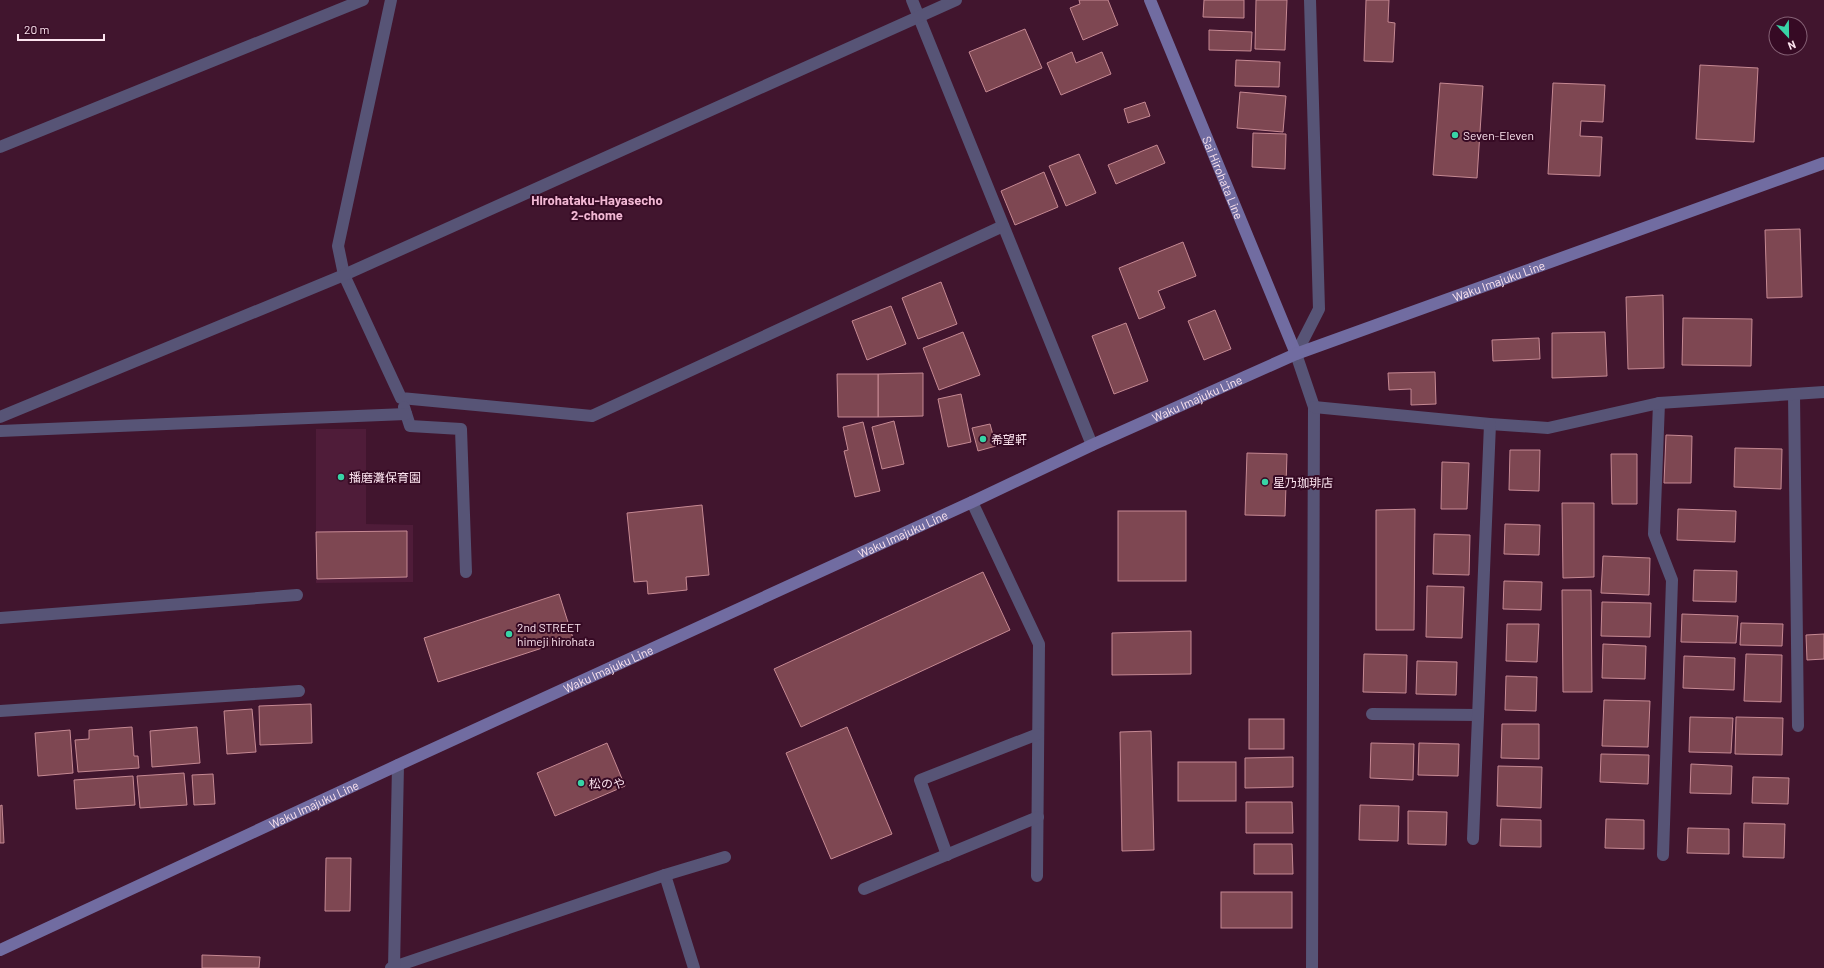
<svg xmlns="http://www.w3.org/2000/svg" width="1824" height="968" font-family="Barlow,'Noto Sans JP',sans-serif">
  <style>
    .built { fill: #4f1c39 }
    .building { fill: #7e4752; stroke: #c68993 }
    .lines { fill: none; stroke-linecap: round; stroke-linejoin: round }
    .service { stroke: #575476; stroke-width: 12 }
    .minor { stroke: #575476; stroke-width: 12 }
    .secondary { stroke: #716ca1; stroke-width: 12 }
    .poi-dot { fill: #38d4a6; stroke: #360a24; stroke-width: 1.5 }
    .labels { text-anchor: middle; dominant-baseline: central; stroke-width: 4; stroke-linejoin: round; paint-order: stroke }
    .poi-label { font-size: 12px; fill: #fce4ef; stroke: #360a24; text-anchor: start }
    .street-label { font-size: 12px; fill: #fce4ef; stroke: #360a24 }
    .neighbourhood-label { font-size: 13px; font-weight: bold; fill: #f2b8d4; stroke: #360a24 }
  </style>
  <rect width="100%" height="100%" fill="#41152e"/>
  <polygon class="built" points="316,429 366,429 366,524 413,525 413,582 316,583"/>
  <g class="building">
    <polygon points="1079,0 1108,0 1118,25 1083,40 1070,8 1080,4"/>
    <polygon points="1204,0 1244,0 1244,18 1203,17"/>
    <polygon points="1256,0 1287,0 1285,50 1255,49"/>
    <polygon points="1366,0 1389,0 1388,22 1395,23 1393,62 1364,61"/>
    <polygon points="1025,29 1042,68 986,92 969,52"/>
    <polygon points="1209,30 1252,32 1251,51 1209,50"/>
    <polygon points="1072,52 1076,63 1102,52 1111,74 1061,95 1047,63"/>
    <polygon points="1236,60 1280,62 1279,87 1235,86"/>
    <polygon points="1700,65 1758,68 1754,142 1696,139"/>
    <polygon points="1440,83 1483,86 1477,178 1433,175"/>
    <polygon points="1553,83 1605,85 1603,122 1581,121 1580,136 1602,137 1600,176 1548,174"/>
    <polygon points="1240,92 1286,96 1283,132 1237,128"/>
    <polygon points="1145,102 1150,116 1128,123 1124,109"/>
    <polygon points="1253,133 1286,134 1285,169 1252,167"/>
    <polygon points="1157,145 1165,163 1116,184 1108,165"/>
    <polygon points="1079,154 1096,193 1066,206 1049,166"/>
    <polygon points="1044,172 1058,207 1015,225 1001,191"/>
    <polygon points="1800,229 1802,297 1767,298 1765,230"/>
    <polygon points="1183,242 1196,276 1158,291 1165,308 1139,319 1119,268"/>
    <polygon points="941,282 957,324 918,339 902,298"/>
    <polygon points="1663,295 1664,368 1628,369 1626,297"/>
    <polygon points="891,306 906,344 867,360 852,321"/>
    <polygon points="1215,310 1231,349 1204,360 1188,321"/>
    <polygon points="1683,318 1752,319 1751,366 1682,365"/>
    <polygon points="1126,323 1148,381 1114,394 1092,336"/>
    <polygon points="963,332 980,375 939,390 923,348"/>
    <polygon points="1605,332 1607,376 1552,378 1552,333"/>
    <polygon points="1539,338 1540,359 1493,361 1492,340"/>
    <polygon points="1435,372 1436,404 1411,405 1411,389 1389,390 1388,373"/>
    <polygon points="923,373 923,416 878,417 878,374"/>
    <polygon points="837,374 878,374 878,417 838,417"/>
    <polygon points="961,394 971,442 948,447 938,399"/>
    <polygon points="894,421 904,464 882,469 872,427"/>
    <polygon points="863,422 880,491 855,497 844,451 848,450 843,427"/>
    <polygon points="990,424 996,446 978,451 972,428"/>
    <polygon points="1666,435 1692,436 1691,483 1664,483"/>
    <polygon points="1735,448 1782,449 1781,489 1734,487"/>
    <polygon points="1510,450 1540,450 1539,491 1509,490"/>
    <polygon points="1247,453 1287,454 1285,516 1245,515"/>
    <polygon points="1611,454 1637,454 1637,504 1612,504"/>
    <polygon points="1442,462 1469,463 1467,509 1441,509"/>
    <polygon points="1562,503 1594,503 1594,577 1563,578"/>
    <polygon points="702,505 709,575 686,577 687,590 648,594 647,581 634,582 627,513"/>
    <polygon points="1415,509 1414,630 1376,630 1376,510"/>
    <polygon points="1678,509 1736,511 1735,542 1677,540"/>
    <rect x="1118" y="511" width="68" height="70"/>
    <polygon points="1505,524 1540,525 1539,555 1504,554"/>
    <polygon points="407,531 407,577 317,579 316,532"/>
    <polygon points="1434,534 1470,535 1469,575 1433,574"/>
    <polygon points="1603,556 1650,558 1649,595 1601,593"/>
    <polygon points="1694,570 1737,571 1736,602 1693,601"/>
    <polygon points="983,572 1010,630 801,727 774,669"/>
    <polygon points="1504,581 1542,582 1541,610 1503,609"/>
    <polygon points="1427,586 1464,587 1462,638 1426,637"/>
    <polygon points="1562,590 1591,590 1592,692 1563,692"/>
    <polygon points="559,594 573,638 438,682 424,638"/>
    <polygon points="1602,602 1651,603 1650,637 1601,636"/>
    <polygon points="1682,614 1738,616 1736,643 1681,642"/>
    <polygon points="1741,623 1783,624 1782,646 1740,645"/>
    <polygon points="1507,624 1539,624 1537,662 1506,661"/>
    <polygon points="1191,631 1191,674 1112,675 1112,633"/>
    <polygon points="1824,634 1824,659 1807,660 1806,635"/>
    <polygon points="1603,644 1646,646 1645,679 1602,678"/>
    <polygon points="1364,654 1407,655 1406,693 1363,692"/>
    <polygon points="1746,654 1782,655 1781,702 1744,701"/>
    <polygon points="1684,656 1735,658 1734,690 1683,688"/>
    <polygon points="1417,661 1457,662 1456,695 1416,694"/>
    <polygon points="1506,676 1537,677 1536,711 1505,710"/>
    <polygon points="1604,700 1650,701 1648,747 1602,746"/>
    <polygon points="311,704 312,743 260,745 259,706"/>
    <polygon points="252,709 256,752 227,754 224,711"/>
    <polygon points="1690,717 1733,718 1731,753 1689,752"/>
    <polygon points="1736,717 1783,718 1782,755 1735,754"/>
    <rect x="1249" y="719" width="35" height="30"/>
    <polygon points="1502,724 1539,724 1539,759 1501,758"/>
    <polygon points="132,727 134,756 138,756 139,768 78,772 75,740 89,739 89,730"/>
    <polygon points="197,727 200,763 152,767 150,731"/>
    <polygon points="847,727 892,834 831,859 786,753"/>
    <polygon points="70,730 73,773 38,776 35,733"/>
    <polygon points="1151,731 1154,850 1122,851 1120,732"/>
    <polygon points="607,743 625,786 555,816 537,773"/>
    <polygon points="1371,743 1414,744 1413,780 1370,778"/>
    <polygon points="1419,743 1459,744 1458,776 1418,775"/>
    <polygon points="1601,754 1649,755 1648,784 1600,782"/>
    <polygon points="1293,757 1293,787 1245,788 1245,758"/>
    <rect x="1178" y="762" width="58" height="39"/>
    <polygon points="1691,764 1732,766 1731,794 1690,793"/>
    <polygon points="1498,766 1542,767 1541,808 1497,806"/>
    <polygon points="184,773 187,805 140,808 137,776"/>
    <polygon points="213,774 215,804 194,805 192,775"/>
    <polygon points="133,776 135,805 76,809 74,780"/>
    <polygon points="1753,777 1789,778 1788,804 1752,803"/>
    <polygon points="1246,802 1292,802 1293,833 1246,833"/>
    <polygon points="2,805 4,843 0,843 0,806"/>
    <polygon points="1360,805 1399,806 1398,841 1359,840"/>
    <polygon points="1408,811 1447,812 1446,845 1408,844"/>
    <polygon points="1501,819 1541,820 1541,847 1500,846"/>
    <polygon points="1606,819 1644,820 1644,849 1605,848"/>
    <polygon points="1744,823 1785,824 1784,858 1743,857"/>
    <polygon points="1688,828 1729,829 1729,854 1687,853"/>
    <polygon points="1254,844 1292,844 1293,874 1254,874"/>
    <polygon points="326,858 351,858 350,911 325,911"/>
    <rect x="1221" y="892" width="71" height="36"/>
    <polygon points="202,955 260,957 259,968 202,968"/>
  </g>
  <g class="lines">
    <g class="service">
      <polyline points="1794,394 1798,726"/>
      <polyline points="972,502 1039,644 1037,876"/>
      <polyline points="947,855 920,780 1038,734"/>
      <polyline points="864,889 1038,817"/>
    </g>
    <g class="minor">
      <polyline points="391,0 338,246 344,275 401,398 592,416 1003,226"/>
      <polyline points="912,0 1092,445"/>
      <polyline points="1310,0 1319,309 1296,354 1314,407 1312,968"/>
      <polyline points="0,147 363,0"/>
      <polyline points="1659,403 1654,534 1672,580 1663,855"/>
      <polyline points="404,407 410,426 461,429 466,572"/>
      <polyline points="1314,407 1490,424 1548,428 1659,403 1824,392"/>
      <polyline points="0,417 344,275 956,0"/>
      <polyline points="0,431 406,414"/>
      <polyline points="0,618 297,595"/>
      <polyline points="0,711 299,691"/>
      <polyline points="1372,714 1478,715"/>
      <polyline points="1473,839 1490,424"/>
      <polyline points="665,875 694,968"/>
      <polyline points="391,968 665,875 725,857"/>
      <polyline points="394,968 398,765"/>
    </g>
    <g class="secondary">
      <path id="s1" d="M1150,0L1296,354"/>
      <path id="s2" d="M0,950L398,765L972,502L1092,445L1296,354L1824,163"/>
    </g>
  </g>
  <g class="poi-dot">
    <circle cx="1455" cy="135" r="4"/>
    <circle cx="983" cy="439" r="4"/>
    <circle cx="341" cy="477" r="4"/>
    <circle cx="1265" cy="482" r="4"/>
    <circle cx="509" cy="634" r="4"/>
    <circle cx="581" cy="783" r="4"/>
  </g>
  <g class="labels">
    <g class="poi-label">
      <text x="1463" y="135">Seven-Eleven</text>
      <text x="991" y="439">希望軒</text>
      <text x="349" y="477">播磨灘保育園</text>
      <text x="1273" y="482">星乃珈琲店</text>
      <text x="517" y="627">2nd STREET<tspan x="517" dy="14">himeji hirohata</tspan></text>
      <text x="589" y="783">松のや</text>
    </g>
    <g class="street-label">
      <text stroke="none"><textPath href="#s1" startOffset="192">Sai Hirohata Line</textPath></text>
      <text stroke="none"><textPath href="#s2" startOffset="1642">Waku Imajuku Line</textPath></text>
      <text stroke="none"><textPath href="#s2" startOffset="1318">Waku Imajuku Line</textPath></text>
      <text stroke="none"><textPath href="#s2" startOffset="994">Waku Imajuku Line</textPath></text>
      <text stroke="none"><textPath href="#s2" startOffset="670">Waku Imajuku Line</textPath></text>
      <text stroke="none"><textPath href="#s2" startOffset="346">Waku Imajuku Line</textPath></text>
    </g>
    <g class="neighbourhood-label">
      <text x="597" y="200">Hirohataku-Hayasecho<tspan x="597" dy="15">2-chome</tspan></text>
    </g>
  </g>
  <g transform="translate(1788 36) rotate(158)"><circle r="19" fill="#360a24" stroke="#856175"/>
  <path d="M0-3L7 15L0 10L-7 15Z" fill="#38d4a6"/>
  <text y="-6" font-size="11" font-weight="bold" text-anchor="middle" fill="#fce4ef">N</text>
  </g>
  <path d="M18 34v6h86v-6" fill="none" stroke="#fce4ef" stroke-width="2"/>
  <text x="24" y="34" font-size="12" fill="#fce4ef" stroke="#360a24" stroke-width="3" paint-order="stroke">20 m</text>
</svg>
